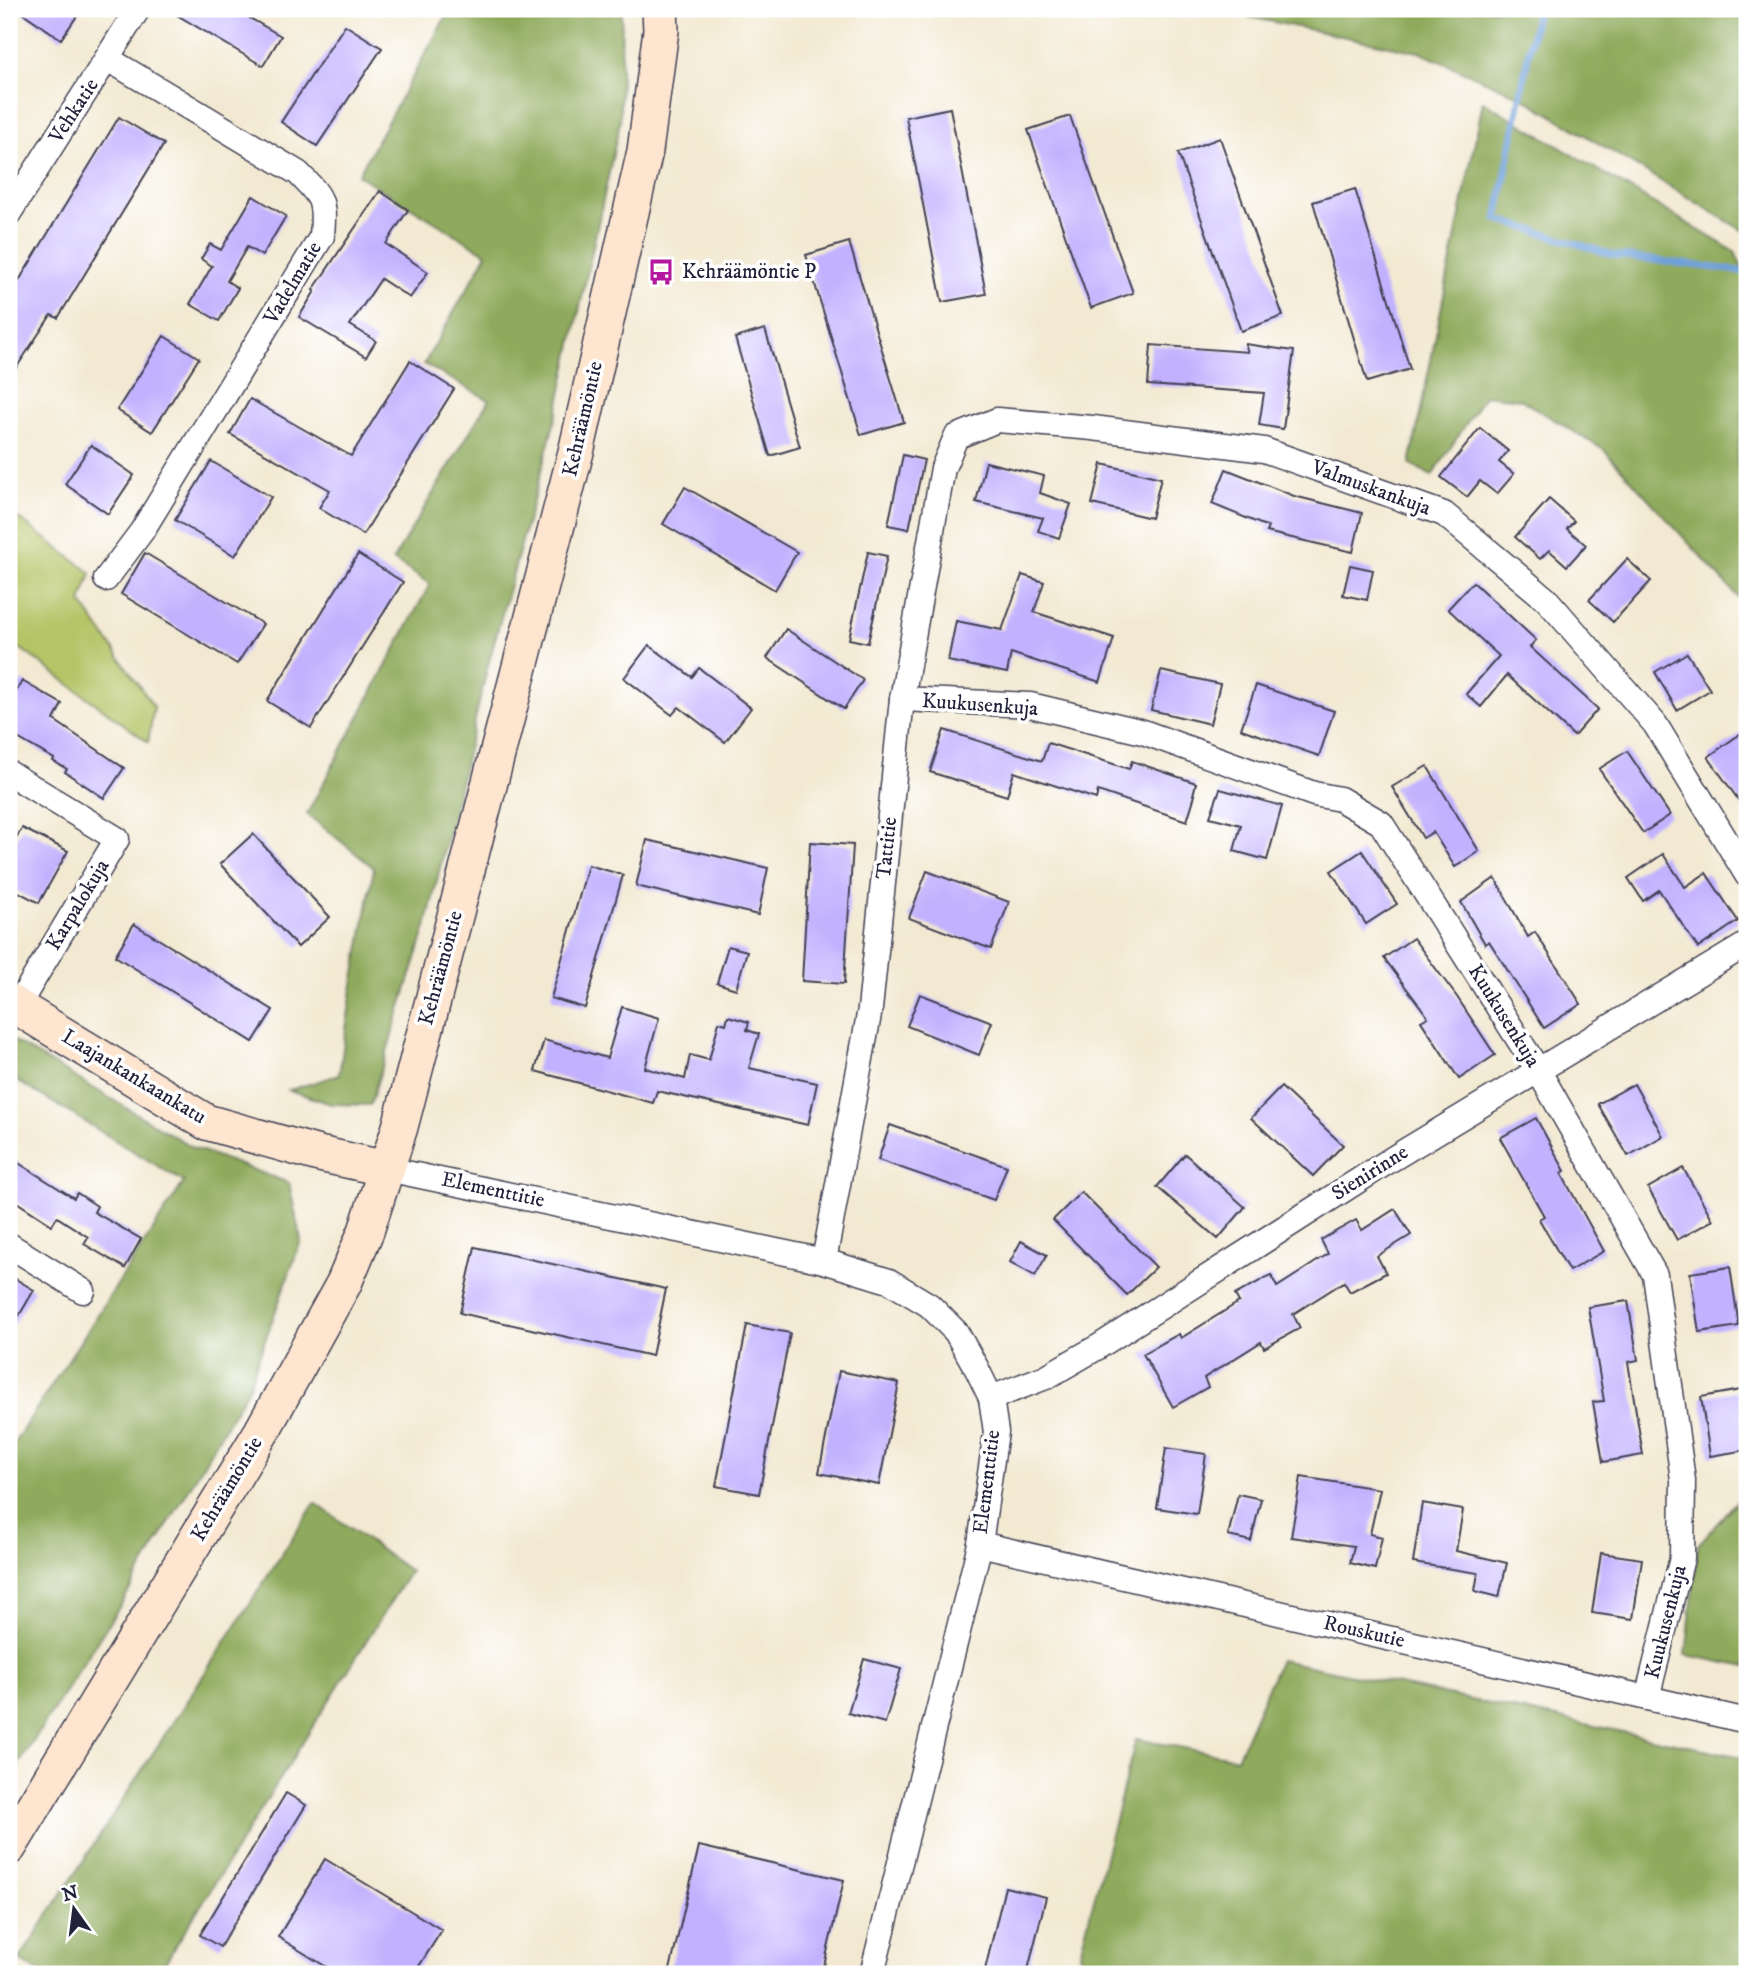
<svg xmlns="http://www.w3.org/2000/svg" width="1756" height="1983" font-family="'IM FELL DW Pica',serif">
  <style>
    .green { fill: #b4c466; stroke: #6b7350; stroke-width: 2 }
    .forest { fill: #8faa5b; stroke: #58664b; stroke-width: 2 }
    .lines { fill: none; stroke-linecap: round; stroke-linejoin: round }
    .stream { stroke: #6fa0d9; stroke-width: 7 }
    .building { fill: #c1b1fe }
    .street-casing { stroke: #414052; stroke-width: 27 }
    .secondary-casing { stroke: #414052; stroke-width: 38 }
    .street { stroke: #fff; stroke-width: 24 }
    .secondary { stroke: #fde5d0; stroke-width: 35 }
    .labels { text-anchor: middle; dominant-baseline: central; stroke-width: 7; stroke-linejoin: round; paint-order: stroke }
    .street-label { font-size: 21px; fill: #22223b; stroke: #fff }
    .poi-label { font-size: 21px; fill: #22223b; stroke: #fff; text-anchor: start }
  </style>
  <rect width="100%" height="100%" fill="#fff"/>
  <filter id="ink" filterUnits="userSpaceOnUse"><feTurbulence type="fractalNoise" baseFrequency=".0143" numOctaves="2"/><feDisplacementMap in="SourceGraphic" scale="14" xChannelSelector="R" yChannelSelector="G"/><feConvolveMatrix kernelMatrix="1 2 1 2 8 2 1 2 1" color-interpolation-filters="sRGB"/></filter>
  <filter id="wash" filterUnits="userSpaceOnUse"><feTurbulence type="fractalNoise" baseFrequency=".00686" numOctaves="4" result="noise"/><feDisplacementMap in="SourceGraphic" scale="28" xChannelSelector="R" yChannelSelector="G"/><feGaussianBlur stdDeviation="1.57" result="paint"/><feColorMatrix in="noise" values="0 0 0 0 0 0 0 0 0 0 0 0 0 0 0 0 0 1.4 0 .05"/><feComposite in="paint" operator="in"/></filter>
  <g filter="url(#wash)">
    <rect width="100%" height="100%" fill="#f3e9d2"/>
    <polygon class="green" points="9,511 91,573 81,602 154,707 148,742 9,640"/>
    <g class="forest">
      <polygon points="450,9 622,9 620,122 557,413 488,665 426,927 370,1105 331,1104 289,1090 339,1075 352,990 374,868 307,814 430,584 393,560 489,400 424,364 487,254 358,175"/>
      <polygon points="1210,9 1747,9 1747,233 1520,96 1419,52"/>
      <polygon points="1483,101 1735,252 1747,280 1747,384 1737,461 1747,494 1747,607 1604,450 1520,399 1485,395 1432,476 1410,464"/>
      <polygon points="9,1038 194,1148 289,1183 301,1241 247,1390 123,1601 9,1779 9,1451 184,1182 9,1076"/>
      <polygon points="1744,1493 1747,1498 1747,1667 1686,1655 1698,1545"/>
      <polygon points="315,1503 410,1571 158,1974 43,1974 19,1960"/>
      <polygon points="1280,1660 1747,1758 1747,1974 1086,1974 1080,1953 1136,1739 1237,1758"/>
    </g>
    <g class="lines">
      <polyline class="stream" points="1537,9 1497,219 1613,255 1747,272"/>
    </g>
    <g id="blocks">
      <g class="building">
        <polygon points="17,9 82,9 61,39"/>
        <polygon points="167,9 234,9 281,36 263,66"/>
        <polygon points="345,25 382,48 317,146 281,122"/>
        <polygon points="950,108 986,294 942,302 906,117"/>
        <polygon points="1070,116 1133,293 1091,308 1028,130"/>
        <polygon points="119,117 164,144 58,318 51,315 9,379 9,297"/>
        <polygon points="1220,138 1283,316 1241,331 1178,153"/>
        <polygon points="1355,189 1410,369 1367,382 1313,202"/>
        <polygon points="380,191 408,210 386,244 428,272 410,298 381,279 350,325 376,341 366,357 299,317 315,291 313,290"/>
        <polygon points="253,196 286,216 262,256 247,247 227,281 238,288 219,321 190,304 212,266 201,259 210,244 221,250"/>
        <polygon points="849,242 904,422 861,435 806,255"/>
        <polygon points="765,329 800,447 770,456 735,338"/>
        <polygon points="164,336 199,358 152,432 117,410"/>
        <polygon points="1245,344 1294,351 1283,429 1259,425 1264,393 1148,385 1151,345 1248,352"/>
        <polygon points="410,361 454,389 363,535 319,508 330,490 230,434 250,399 351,456"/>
        <polygon points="1480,428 1508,451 1499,462 1514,474 1497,494 1480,481 1467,497 1441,477"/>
        <polygon points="91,445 134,475 108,514 65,484"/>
        <polygon points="903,455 924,460 909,529 888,525"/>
        <polygon points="211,461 271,497 235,556 175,520"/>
        <polygon points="986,462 1044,476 1040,493 1071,504 1059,538 1038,531 1043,518 976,502"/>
        <polygon points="1102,464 1161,478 1151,518 1092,504"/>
        <polygon points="1226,469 1294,496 1362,513 1353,552 1266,532 1268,527 1212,504"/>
        <polygon points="685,487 797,552 775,590 663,524"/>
        <polygon points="1549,499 1574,521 1567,529 1586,545 1567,566 1549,550 1540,559 1515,537"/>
        <polygon points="868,552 887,556 868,643 849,639"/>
        <polygon points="145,553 263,624 237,664 121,594"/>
        <polygon points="358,554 403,582 311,728 267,701"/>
        <polygon points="1627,559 1651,581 1613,622 1589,600"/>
        <polygon points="1350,565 1373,570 1367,600 1343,595"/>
        <polygon points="1022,575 1044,582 1034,612 1114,638 1100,682 1011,653 1007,673 948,661 956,621 1002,630"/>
        <polygon points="1473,582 1536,640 1530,647 1598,709 1574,736 1507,675 1481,707 1466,694 1499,656 1448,609"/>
        <polygon points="786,629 863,680 844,709 767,658"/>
        <polygon points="649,645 692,677 699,668 751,708 725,742 679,707 672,715 624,678"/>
        <polygon points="1687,653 1710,690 1677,710 1655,672"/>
        <polygon points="1161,671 1220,684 1210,724 1151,710"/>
        <polygon points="22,681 62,704 54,720 124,768 104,798 65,772 67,769 53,761 54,759 9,733 9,704"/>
        <polygon points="1256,685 1334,711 1319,756 1241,729"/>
        <polygon points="1747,729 1747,812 1708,757"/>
        <polygon points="944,730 1042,761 1048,743 1129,769 1132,761 1196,783 1193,795 1195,795 1187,821 1098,791 1096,799 1014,772 1007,796 930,772"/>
        <polygon points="1627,751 1670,815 1643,833 1599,769"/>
        <polygon points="1427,766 1479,851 1455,867 1433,832 1423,838 1392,787"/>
        <polygon points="1220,789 1282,806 1267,860 1234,851 1241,825 1210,817"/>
        <polygon points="22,828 68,851 39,903 9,887 9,851"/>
        <polygon points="253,834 330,917 298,947 220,864"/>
        <polygon points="647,840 768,868 758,915 636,886"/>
        <polygon points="810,842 853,845 844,984 802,981"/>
        <polygon points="1362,851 1397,904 1366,924 1331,871"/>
        <polygon points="1663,854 1685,887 1706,873 1738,921 1698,948 1659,890 1643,901 1628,878"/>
        <polygon points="588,865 623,875 585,1008 551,998"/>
        <polygon points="927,871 1009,902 991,949 909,918"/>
        <polygon points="1495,878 1528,937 1535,932 1581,1004 1544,1028 1489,941 1485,944 1461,902"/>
        <polygon points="134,924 273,1010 253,1042 115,956"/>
        <polygon points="1413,938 1457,997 1495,1055 1459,1079 1421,1021 1428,1017 1384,958"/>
        <polygon points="728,946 747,951 736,989 717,983"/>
        <polygon points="920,994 992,1022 979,1055 907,1026"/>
        <polygon points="622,1007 659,1018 645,1068 685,1079 690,1055 709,1060 719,1022 726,1024 728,1016 749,1022 747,1030 759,1034 749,1068 817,1083 808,1125 657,1091 653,1103 535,1071 544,1040 607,1058"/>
        <polygon points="1634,1084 1663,1136 1628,1156 1598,1104"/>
        <polygon points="1281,1087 1343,1145 1313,1176 1251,1118"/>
        <polygon points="1536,1118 1565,1171 1561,1173 1604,1251 1569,1271 1539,1219 1544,1216 1500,1138"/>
        <polygon points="890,1125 1007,1166 994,1200 878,1160"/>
        <polygon points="1185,1154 1245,1207 1218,1239 1157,1187"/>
        <polygon points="9,1157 74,1198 77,1193 97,1206 94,1212 141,1239 125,1268 84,1244 88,1237 57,1217 52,1225 9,1197"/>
        <polygon points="1683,1168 1713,1220 1677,1240 1648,1188"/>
        <polygon points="1081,1192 1156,1267 1127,1295 1053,1220"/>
        <polygon points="1395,1209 1411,1235 1377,1256 1386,1273 1350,1292 1344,1282 1293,1314 1300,1328 1264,1348 1261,1342 1204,1378 1208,1387 1173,1407 1143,1354 1179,1334 1181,1338 1239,1302 1235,1295 1271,1275 1277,1287 1299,1273 1328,1254 1321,1240 1356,1220 1362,1230"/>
        <polygon points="1021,1241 1047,1255 1035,1276 1010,1262"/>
        <polygon points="475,1247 666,1289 652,1356 460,1313"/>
        <polygon points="1730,1267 1739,1326 1699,1332 1690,1273"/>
        <polygon points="9,1275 34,1290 9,1333"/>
        <polygon points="1628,1301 1638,1360 1628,1362 1643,1455 1603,1462 1593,1402 1604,1401 1588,1307"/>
        <polygon points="747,1325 790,1333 759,1494 716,1486"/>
        <polygon points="839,1371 899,1383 879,1485 819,1473"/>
        <polygon points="1741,1390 1747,1428 1747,1450 1710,1456 1701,1397"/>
        <polygon points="1166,1448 1206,1454 1197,1514 1157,1508"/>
        <polygon points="1301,1477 1380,1489 1370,1534 1382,1537 1375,1569 1350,1563 1354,1546 1291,1537"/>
        <polygon points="1238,1494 1261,1499 1251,1541 1228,1536"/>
        <polygon points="1422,1503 1463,1510 1456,1551 1507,1563 1499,1597 1475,1591 1478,1573 1413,1563"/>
        <polygon points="1601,1553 1642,1559 1633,1619 1592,1613"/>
        <polygon points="864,1659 901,1669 885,1723 848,1713"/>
        <polygon points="286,1793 306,1805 220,1947 200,1935"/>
        <polygon points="699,1846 844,1880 822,1974 669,1974"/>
        <polygon points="325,1859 442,1930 414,1974 338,1974 278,1937"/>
        <polygon points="1005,1887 1046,1897 1027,1974 984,1974"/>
      </g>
    </g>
  </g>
  <g filter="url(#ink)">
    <use href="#blocks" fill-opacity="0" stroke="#414052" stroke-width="2"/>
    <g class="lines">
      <g class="street-casing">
        <g id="street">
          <polyline points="9,213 138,9"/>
          <path d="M106,579L142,531L322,236C325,200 322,197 298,173L108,59"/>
          <polyline points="902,699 1030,705 1143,732 1314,794 1340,799 1381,823 1538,1070 1655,1275 1683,1480 1682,1558 1647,1698"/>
          <polyline points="9,773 117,839 17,1007"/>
          <polyline points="387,1169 824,1261 889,1281 929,1305 956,1332 977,1369 991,1398 996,1432 980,1544 872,1974"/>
          <polyline points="9,1245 83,1291"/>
          <polyline points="824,1261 870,1009 902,699 943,468 956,437 997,420 1093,428 1264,450 1444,514 1547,600 1655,724 1747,875"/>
          <polyline points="991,1398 1046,1377 1098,1347 1392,1159 1747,944"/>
          <polyline points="980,1544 1747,1721"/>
        </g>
      </g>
      <g class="secondary-casing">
        <g id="secondary">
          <polyline points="9,1002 206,1122 319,1154 387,1169"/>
          <polyline points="9,1847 262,1431 344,1283 366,1231 400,1127 577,448 645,151 661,30 660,9"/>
        </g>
      </g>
      <use href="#street" class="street"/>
      <use href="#secondary" class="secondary"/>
    </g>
  </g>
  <defs>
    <g id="bus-bare" transform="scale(2.1)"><path d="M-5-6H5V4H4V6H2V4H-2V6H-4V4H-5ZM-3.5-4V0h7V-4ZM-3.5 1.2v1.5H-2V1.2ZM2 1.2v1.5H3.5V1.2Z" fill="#b5179e" stroke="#fff" stroke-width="2.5" paint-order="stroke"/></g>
  </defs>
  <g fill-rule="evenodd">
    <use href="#bus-bare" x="661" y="272"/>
  </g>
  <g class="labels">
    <g class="street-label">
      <text transform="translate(74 111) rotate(-57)">Vehkatie</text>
      <text transform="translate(293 283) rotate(-59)">Vadelmatie</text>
      <text transform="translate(583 419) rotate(-77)">Kehräämöntie</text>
      <text transform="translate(1371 488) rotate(20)">Valmuskankuja</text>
      <text transform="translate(980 705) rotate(4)">Kuukusenkuja</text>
      <text transform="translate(887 848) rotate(-84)">Tattitie</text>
      <text transform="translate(78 905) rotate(-59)">Karpalokuja</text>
      <text transform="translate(441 968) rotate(-75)">Kehräämöntie</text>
      <text transform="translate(1504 1016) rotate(58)">Kuukusenkuja</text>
      <text transform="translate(134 1077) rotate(31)">Laajankankaankatu</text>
      <text transform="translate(1370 1173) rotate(-32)">Sienirinne</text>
      <text transform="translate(493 1190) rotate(12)">Elementtitie</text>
      <text transform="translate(987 1482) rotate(-83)">Elementtitie</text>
      <text transform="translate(227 1489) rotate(-59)">Kehräämöntie</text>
      <text transform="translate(1666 1622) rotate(-76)">Kuukusenkuja</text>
      <text transform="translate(1364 1632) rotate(13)">Rouskutie</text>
    </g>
    <g class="poi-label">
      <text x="682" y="272">Kehräämöntie P</text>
    </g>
  </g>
  <rect width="1756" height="1983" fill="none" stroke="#fff" stroke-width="35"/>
  <g transform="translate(74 1909) rotate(346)" stroke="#ffffff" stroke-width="5" paint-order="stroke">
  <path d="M0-5L12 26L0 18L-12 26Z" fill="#22223b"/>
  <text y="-10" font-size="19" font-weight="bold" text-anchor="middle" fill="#22223b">N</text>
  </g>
</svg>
